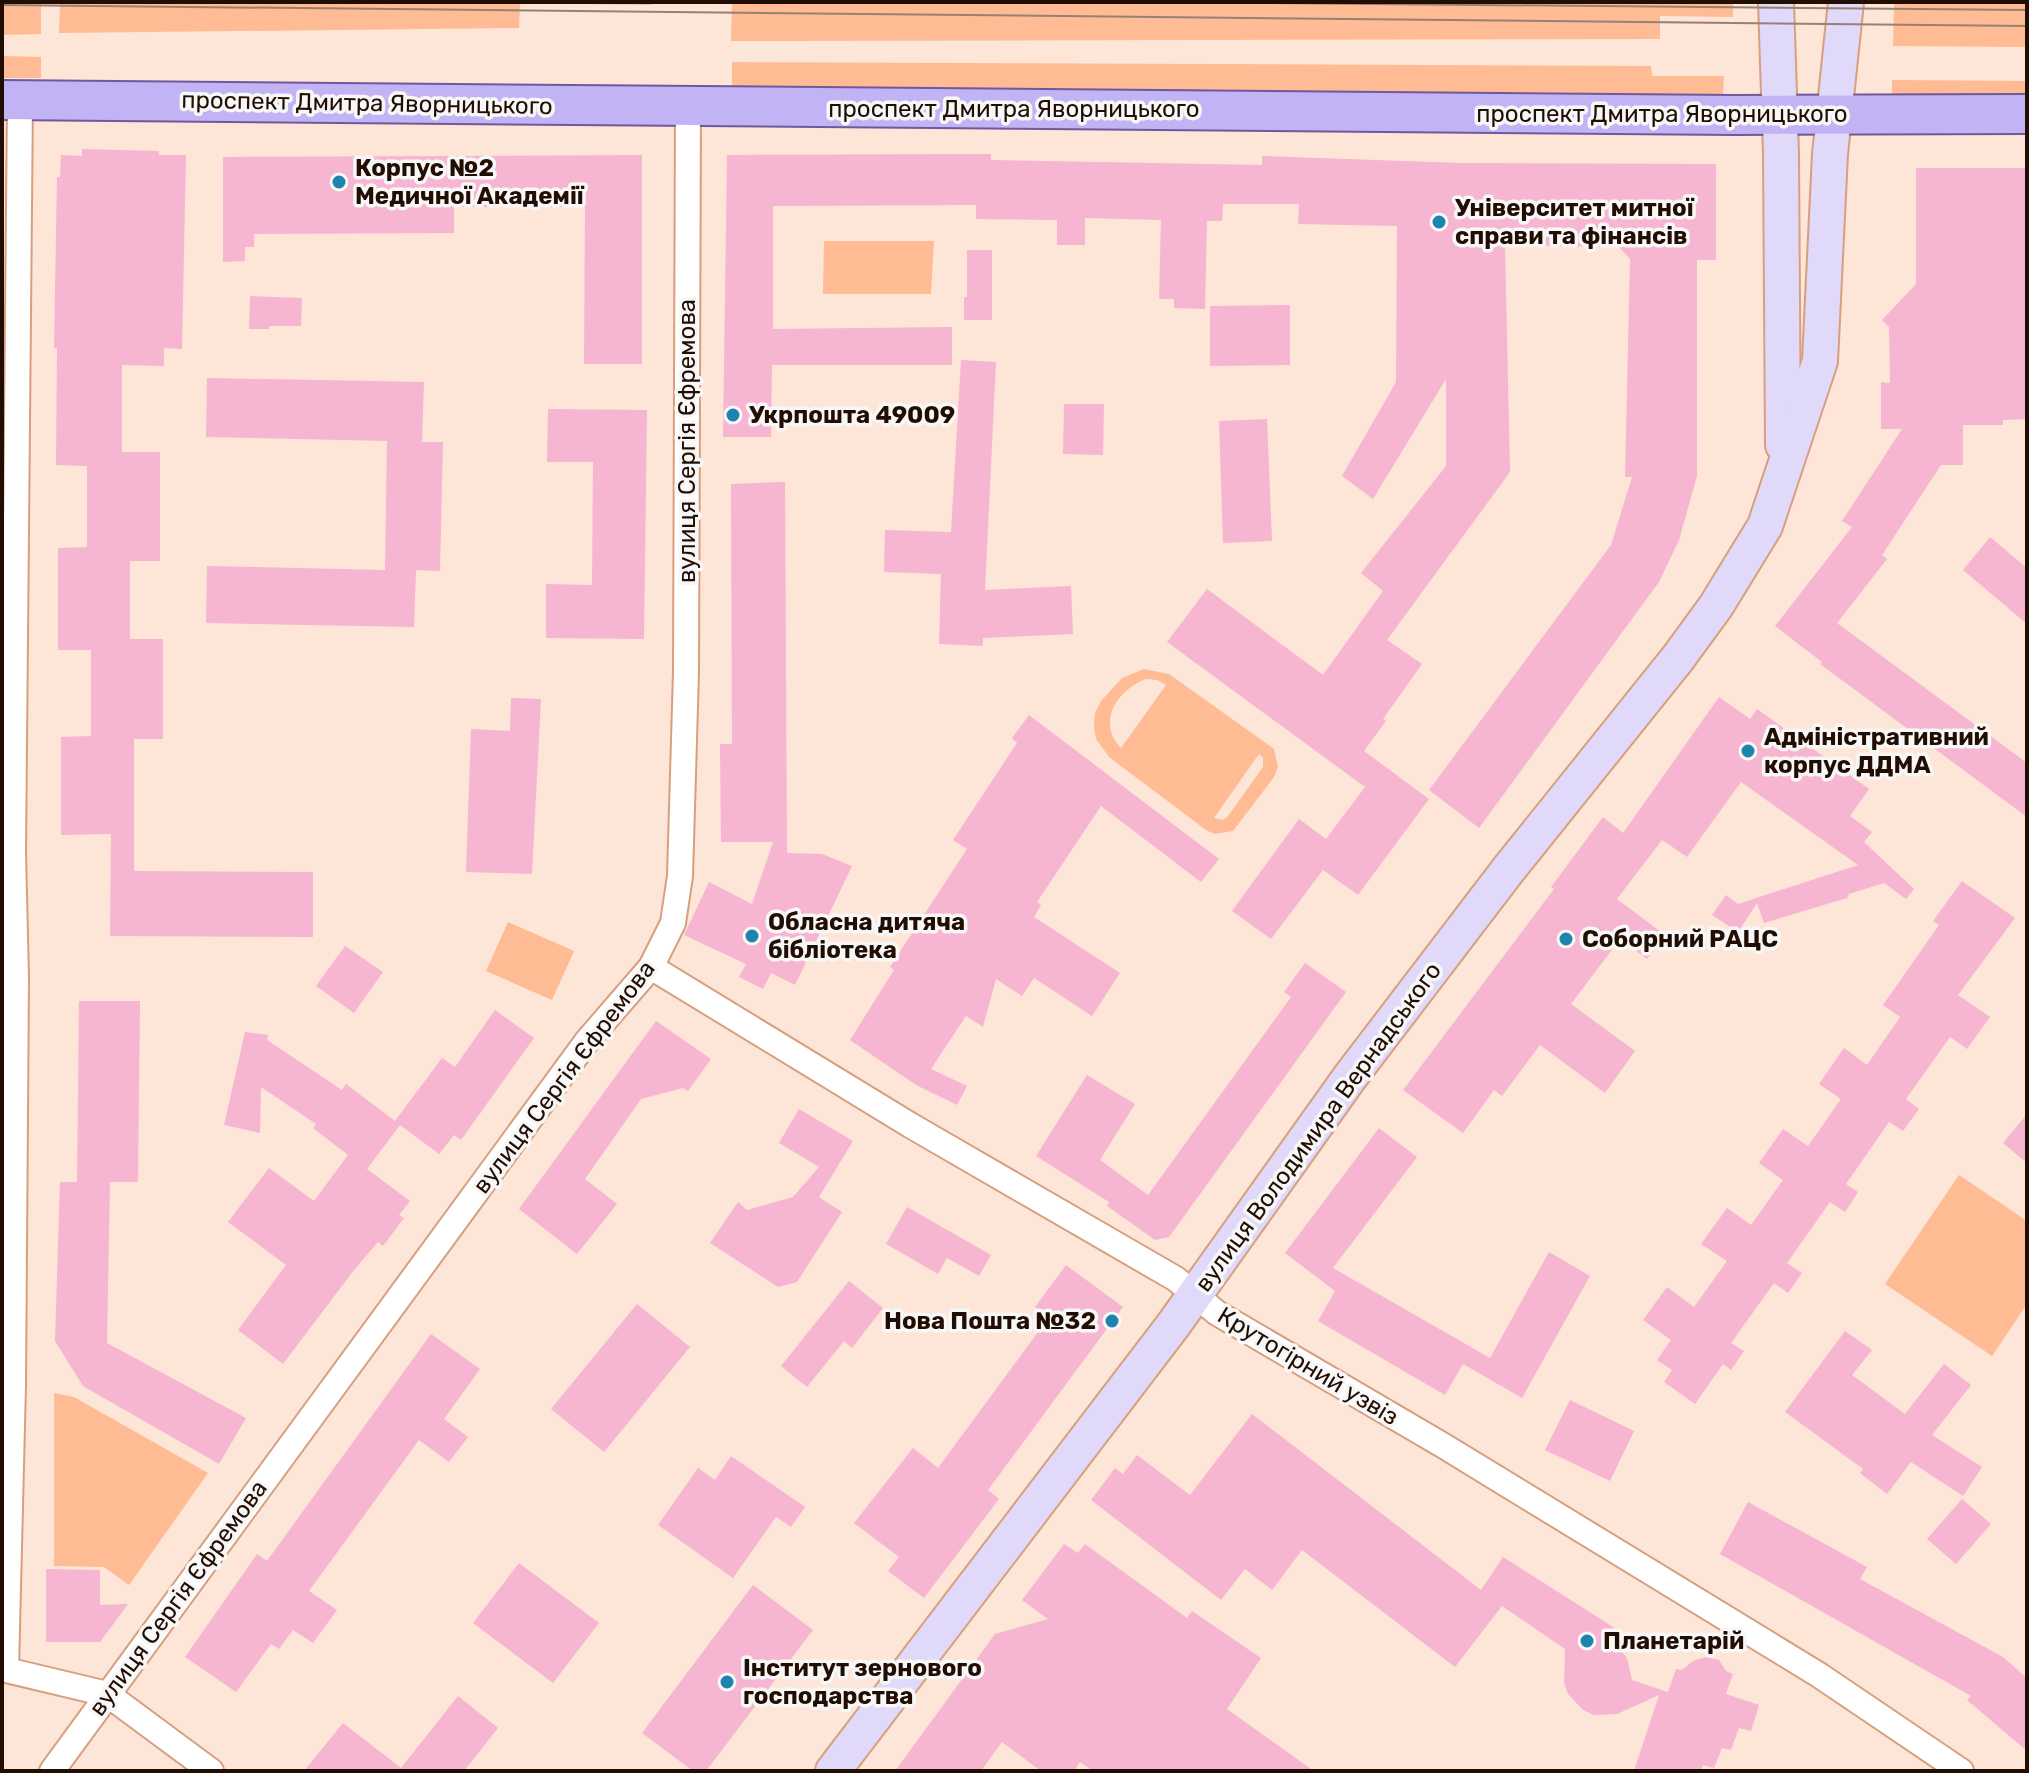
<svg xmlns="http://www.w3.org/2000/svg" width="2029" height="1773" font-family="Rubik,sans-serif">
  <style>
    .green { fill: #ffbb93; fill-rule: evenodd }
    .building { fill: #f6b5d1 }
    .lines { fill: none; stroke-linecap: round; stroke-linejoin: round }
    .street-casing { stroke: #d89f7e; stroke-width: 28 }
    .secondary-casing { stroke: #d89f7e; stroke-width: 38 }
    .primary-casing { stroke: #6f589b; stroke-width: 42 }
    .street { stroke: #fff; stroke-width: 24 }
    .secondary { stroke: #e0d9fa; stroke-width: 34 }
    .primary { stroke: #c2b3f5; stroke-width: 38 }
    .tram { stroke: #978074; stroke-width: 2 }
    .poi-dot { fill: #1e83ad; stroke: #f7f7f7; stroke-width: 3 }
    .labels { text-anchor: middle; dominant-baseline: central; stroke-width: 7; stroke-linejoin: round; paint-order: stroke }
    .street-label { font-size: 24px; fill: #210d02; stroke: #f7f7f7 }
    .poi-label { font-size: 24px; font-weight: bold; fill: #210d02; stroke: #f7f7f7; text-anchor: start }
  </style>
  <rect width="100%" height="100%" fill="#fde5d7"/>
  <g class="green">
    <polygon points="2,2 41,2 41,34 2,35"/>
    <polygon points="60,2 652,2 652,5 520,3 519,28 59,33"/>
    <polygon points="732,2 1733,2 1733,17 1660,16 1660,39 731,41"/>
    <polygon points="1894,2 2027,2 2027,47 1893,46"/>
    <polygon points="2,56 41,57 41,78 2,78"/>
    <polygon points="732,62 1651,66 1652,76 1724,76 1723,96 732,87"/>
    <polygon points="1892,80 2027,81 2027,96 1892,95"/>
    <polygon points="824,241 934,241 931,294 823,294"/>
    <path d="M1144,669L1169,674L1274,749L1278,767L1274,777L1233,831L1214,834L1206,830L1109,757L1096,739L1094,727L1095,713L1101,701L1122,678ZM1146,679L1157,680L1166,685L1121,748C1096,722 1117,690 1146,679ZM1259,754L1263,758V767L1228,816L1223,820L1214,818Z"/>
    <polygon points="508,922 574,951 552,1000 486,971"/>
    <polygon points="1959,1175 2027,1221 2027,1304 1992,1356 1885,1284"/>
    <polygon points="54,1393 74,1397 208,1473 129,1585 104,1567 54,1566"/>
  </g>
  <g class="building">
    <polygon points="82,149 159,151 159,155 186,155 182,349 164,348 164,366 122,365 122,452 160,452 160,561 130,561 130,639 163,639 163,739 134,739 134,871 313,872 313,937 110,936 111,834 61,835 61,737 91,736 91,650 58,650 58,548 87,547 87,466 56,465 57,348 54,348 57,177 60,177 61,155 82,156"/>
    <polygon points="991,154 991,160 1262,165 1262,156 1460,163 1716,164 1716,260 1697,260 1697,476 1679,540 1659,582 1479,828 1429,790 1611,545 1632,477 1625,477 1630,259 1619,247 1505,245 1510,472 1387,640 1422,664 1383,719 1386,721 1364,751 1429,799 1358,895 1323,870 1271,939 1232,911 1299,819 1326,839 1365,787 1167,642 1207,589 1323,675 1383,591 1361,573 1446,466 1446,379 1373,499 1342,476 1396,382 1397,226 1298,224 1299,204 1223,204 1222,221 1207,221 1205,309 1174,308 1174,299 1159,299 1161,220 1085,218 1085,245 1057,245 1057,220 976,219 976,205 773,206 773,329 952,327 952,365 772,365 771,437 723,437 727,155"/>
    <polygon points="642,155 642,364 584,364 585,207 454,207 454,233 254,234 254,247 245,247 245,261 223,262 223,157"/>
    <polygon points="1916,168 2027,168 2027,419 2003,420 2003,425 1963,425 1963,465 1941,465 1882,555 1887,559 1837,623 2027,763 2027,817 1820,664 1822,662 1775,626 1852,527 1842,521 1902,429 1881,429 1881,382 1890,383 1889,327 1882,320 1916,284"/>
    <polygon points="967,250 992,250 992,320 964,320 964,297 967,297"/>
    <polygon points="250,296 302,298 301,326 269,326 269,329 249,329"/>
    <polygon points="1290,305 1290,365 1210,366 1210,306"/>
    <polygon points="961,360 996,362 985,590 1071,586 1073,634 983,638 983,646 939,644 941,574 884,572 885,530 951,532"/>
    <polygon points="207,378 424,382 422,442 443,442 440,571 416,570 414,627 206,623 207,566 385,570 387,441 206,437"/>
    <polygon points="1064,404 1104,404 1103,455 1063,454"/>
    <polygon points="548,409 647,410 644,639 546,638 546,584 592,585 593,462 547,462"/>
    <polygon points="1267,419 1272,541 1223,543 1219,421"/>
    <polygon points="785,482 787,853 822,854 852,866 795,985 771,973 763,989 739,977 746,964 684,935 709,882 752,904 773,842 721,842 720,744 732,744 731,484"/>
    <polygon points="1990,537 2027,568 2027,624 1963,570"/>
    <polygon points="1719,697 1750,719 1757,709 1869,789 1850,816 1872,832 1864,842 1914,889 1906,899 1884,883 1849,894 1847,898 1764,923 1757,903 1738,932 1712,915 1726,895 1738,904 1858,865 1741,782 1687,857 1662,840 1617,899 1665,935 1647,959 1620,939 1571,1004 1635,1051 1605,1093 1540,1045 1502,1096 1494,1090 1463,1133 1403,1090 1554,889 1551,887 1603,817 1623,833"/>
    <polygon points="511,698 541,699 532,874 466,872 471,729 510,731"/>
    <polygon points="1029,715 1219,859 1201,882 1101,806 1037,902 1041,905 1034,917 1120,973 1092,1016 1034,978 1022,996 996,979 983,1027 966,1016 931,1069 967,1086 957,1105 916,1085 850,1040 894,970 890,967 967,849 953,840 1017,743 1012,738"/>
    <polygon points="1962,881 2015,918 1958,995 1990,1017 1967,1049 1950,1037 1906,1099 1919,1109 1903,1131 1889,1122 1846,1184 1858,1192 1845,1212 1830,1202 1787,1263 1802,1273 1788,1293 1774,1283 1731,1343 1744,1351 1731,1370 1723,1364 1695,1404 1664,1382 1672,1370 1657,1360 1671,1340 1643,1320 1667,1287 1694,1307 1727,1261 1701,1244 1727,1208 1751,1225 1783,1180 1759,1163 1783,1129 1808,1146 1841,1099 1819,1084 1844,1048 1867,1065 1900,1017 1883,1005 1939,925 1933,921"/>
    <polygon points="345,946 383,972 354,1013 316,986"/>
    <polygon points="1305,963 1346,992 1169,1237 1155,1240 1107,1206 1109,1202 1036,1156 1087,1075 1135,1104 1100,1160 1148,1195 1291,997 1284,992"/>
    <polygon points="79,1001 140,1001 138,1182 110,1182 107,1343 246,1418 219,1464 83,1386 55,1341 60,1182 77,1182"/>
    <polygon points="495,1010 534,1038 461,1140 454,1135 439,1154 400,1125 367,1169 410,1201 399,1215 404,1218 383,1246 378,1242 354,1270 283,1364 238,1330 286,1265 228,1222 269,1168 314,1201 348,1155 313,1128 316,1124 261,1087 260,1133 224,1125 245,1032 268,1035 267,1040 342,1090 346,1084 395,1121 442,1058 455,1067"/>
    <polygon points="656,1021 711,1059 688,1091 683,1088 641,1099 585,1179 617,1204 577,1254 519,1209"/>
    <polygon points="799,1109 853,1141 819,1197 842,1212 797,1282 778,1287 710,1243 738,1202 747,1210 793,1197 819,1167 779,1143"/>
    <polygon points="2027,1114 2027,1163 2003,1143"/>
    <polygon points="1379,1128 1417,1157 1333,1268 1490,1358 1549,1252 1590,1276 1522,1398 1463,1364 1445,1395 1318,1321 1335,1291 1285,1253"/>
    <polygon points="907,1207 991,1255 979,1276 947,1258 938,1274 886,1244"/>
    <polygon points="1066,1265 1123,1307 988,1490 999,1499 924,1598 888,1571 899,1557 854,1523 913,1448 938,1468 1049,1317 1035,1307"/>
    <polygon points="849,1281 883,1308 852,1348 844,1341 807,1387 781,1366"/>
    <polygon points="637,1304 690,1347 604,1452 551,1409"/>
    <polygon points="1845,1331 1872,1350 1852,1375 1905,1414 1944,1364 1971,1385 1932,1435 1982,1467 1963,1496 1911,1462 1887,1494 1860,1473 1863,1469 1785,1412"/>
    <polygon points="431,1334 480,1369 444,1419 468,1437 449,1462 419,1440 309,1591 337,1610 313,1643 293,1630 279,1649 271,1644 236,1692 185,1657 257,1554 267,1561"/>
    <polygon points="1570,1400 1634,1431 1610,1481 1545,1450"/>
    <polygon points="1252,1414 1481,1590 1503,1557 1624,1634 1617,1646 1627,1658 1632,1680 1668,1692 1676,1669 1682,1670 1693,1661 1706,1657 1719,1660 1726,1671 1733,1674 1726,1694 1759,1705 1751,1731 1739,1728 1731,1750 1722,1748 1714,1768 1703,1765 1701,1771 1634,1771 1659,1695 1617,1714 1594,1715 1583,1710 1568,1694 1564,1683 1565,1649 1502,1606 1455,1667 1302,1550 1272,1590 1245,1569 1221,1600 1091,1500 1115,1468 1123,1474 1137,1455 1190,1495"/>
    <polygon points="731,1456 805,1507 791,1527 776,1517 733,1578 658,1525 698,1468 715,1480"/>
    <polygon points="1962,1499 1991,1524 1956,1564 1927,1539"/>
    <polygon points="1748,1502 1867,1567 1860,1579 2003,1657 2027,1678 2027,1751 1967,1700 1971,1696 1720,1554"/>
    <polygon points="1064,1544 1078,1553 1085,1544 1187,1618 1192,1611 1261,1658 1227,1709 1314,1771 1093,1771 1080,1762 1074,1771 1041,1771 1002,1742 981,1771 895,1771 995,1634 1048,1619 1022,1600"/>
    <polygon points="519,1563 599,1623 553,1683 473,1623"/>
    <polygon points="46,1569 100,1570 100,1605 128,1604 100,1642 46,1642"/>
    <polygon points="753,1585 813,1630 706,1771 693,1771 642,1733"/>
    <polygon points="458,1696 498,1728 464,1771 304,1771 343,1723 401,1768"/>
  </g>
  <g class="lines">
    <g class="street-casing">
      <g id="street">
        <polyline points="651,967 910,1125 1176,1279 1217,1313 1444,1446 1819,1675 1961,1771"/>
        <polyline points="2,1669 107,1694 211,1771"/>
        <polyline points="6,1669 13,1385 16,978 13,853 20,100"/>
        <polyline points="52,1771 587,1041 651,967 673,923 680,876 686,672 688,107"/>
      </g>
    </g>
    <g class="secondary-casing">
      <g id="secondary">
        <polyline points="1776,2 1781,154 1783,445"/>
        <polyline points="833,1771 1174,1324 1350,1077 1508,870 1678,658 1716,606 1765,526 1820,361 1830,154 1846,2"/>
      </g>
    </g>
    <g class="primary-casing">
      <polyline id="primary" points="2,100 1736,115 2027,114"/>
    </g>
    <use href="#street" class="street"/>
    <use href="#secondary" class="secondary"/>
    <use href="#primary" class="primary"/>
    <g class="tram">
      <polyline points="1160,2 2027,10"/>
      <polyline points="2,5 2027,26"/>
    </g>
  </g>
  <g class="poi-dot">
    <circle cx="339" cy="182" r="8"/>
    <circle cx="1439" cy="222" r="8"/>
    <circle cx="733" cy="415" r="8"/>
    <circle cx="1748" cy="751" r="8"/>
    <circle cx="752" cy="936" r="8"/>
    <circle cx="1566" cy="939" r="8"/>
    <circle cx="1112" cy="1321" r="8"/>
    <circle cx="1587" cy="1641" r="8"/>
    <circle cx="727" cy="1682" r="8"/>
  </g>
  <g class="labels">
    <g class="street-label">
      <text transform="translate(367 103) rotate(1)">проспект Дмитра Яворницького</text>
      <text x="1014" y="109">проспект Дмитра Яворницького</text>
      <text x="1662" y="114">проспект Дмитра Яворницького</text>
      <text transform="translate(687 441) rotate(-90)">вулиця Сергія Єфремова</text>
      <text transform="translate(564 1077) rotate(-53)">вулиця Сергія Єфремова</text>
      <text transform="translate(1318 1127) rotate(-54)">вулиця Володимира Вернадського</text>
      <text transform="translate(1308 1366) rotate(31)">Крутогірний узвіз</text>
      <text transform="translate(178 1598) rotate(-54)">вулиця Сергія Єфремова</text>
    </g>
    <g class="poi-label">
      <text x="355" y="168">Корпус №2<tspan x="355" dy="28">Медичної Академії</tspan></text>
      <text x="1455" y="208">Університет митної<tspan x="1455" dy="28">справи та фінансів</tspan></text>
      <text x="749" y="415">Укрпошта 49009</text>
      <text x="1764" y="737">Адміністративний<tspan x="1764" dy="28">корпус ДДМА</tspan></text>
      <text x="768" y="922">Обласна дитяча<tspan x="768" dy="28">бібліотека</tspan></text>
      <text x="1582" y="939">Соборний РАЦС</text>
      <text x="1096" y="1321" text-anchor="end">Нова Пошта №32</text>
      <text x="1603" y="1641">Планетарій</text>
      <text x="743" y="1668">Інститут зернового<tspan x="743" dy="28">господарства</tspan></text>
    </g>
  </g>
  <rect width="2029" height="1773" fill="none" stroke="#210d02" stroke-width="8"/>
</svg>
